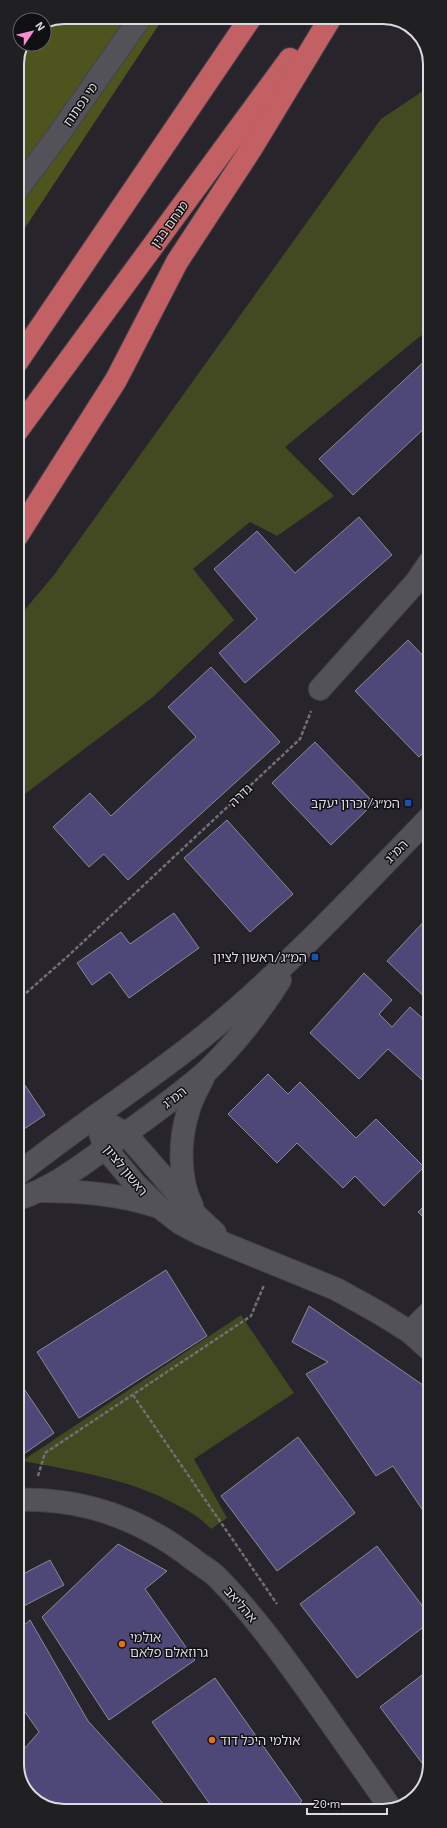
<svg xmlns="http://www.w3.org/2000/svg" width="447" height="1828" font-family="'Exo 2','Noto Sans Hebrew',sans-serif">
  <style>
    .green { fill: #434921 }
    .forest { fill: #4d541e }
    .building { fill: #4e4878; stroke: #8a8991 }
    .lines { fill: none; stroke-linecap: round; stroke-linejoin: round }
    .minor-casing { stroke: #454349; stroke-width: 24 }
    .highway-casing { stroke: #454349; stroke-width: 24 }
    .path { stroke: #716f74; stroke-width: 2.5; stroke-dasharray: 4 2; stroke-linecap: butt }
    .minor { stroke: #545259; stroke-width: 22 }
    .highway { stroke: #c26064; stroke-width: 22 }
    .transit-dot { fill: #1a4fb4; stroke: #100f12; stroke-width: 1.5 }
    .food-dot { fill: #e8710a; stroke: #100f12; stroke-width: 1.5 }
    .labels { text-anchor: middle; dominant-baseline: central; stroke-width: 3; stroke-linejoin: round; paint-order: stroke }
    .street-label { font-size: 13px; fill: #dddbdf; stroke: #100f12 }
    .poi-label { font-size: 13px; fill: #dddbdf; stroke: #100f12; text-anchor: end }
    .rim { fill: none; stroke: #dddbdf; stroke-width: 2 }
  </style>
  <rect width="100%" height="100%" fill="#27252b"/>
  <g class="green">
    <polygon points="429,87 429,329 285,447 334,496 277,536 250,522 193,569 234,620 153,697 17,800 17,619 54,575 381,119"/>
    <path d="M241,1315L294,1393L194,1459L227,1518L211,1529C202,1519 192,1513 179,1506C131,1479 76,1471 22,1461Z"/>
  </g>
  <polygon class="forest" points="64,17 164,17 17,240 17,64 25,44 44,44 44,25"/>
  <g class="building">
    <polygon points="429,357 429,424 353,495 319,459"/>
    <polygon points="359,517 392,555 245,683 219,653 257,619 214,569 257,531 295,573"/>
    <polygon points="408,640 429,662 429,747 419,757 355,691"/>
    <polygon points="211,667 280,742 128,880 104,854 89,867 53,827 90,793 111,816 196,737 168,707"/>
    <polygon points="315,742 374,803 331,845 272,783"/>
    <polygon points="227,820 293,894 250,932 184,858"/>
    <polygon points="174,913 199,948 129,998 110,972 92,985 77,963 121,932 130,944"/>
    <polygon points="430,915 430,1002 387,961"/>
    <polygon points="364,973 392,1000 379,1014 392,1027 410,1007 430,1025 430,1087 388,1049 359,1079 310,1033"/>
    <polygon points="268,1074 288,1094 300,1082 356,1138 376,1119 424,1167 384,1206 355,1176 343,1188 297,1143 277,1163 228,1114"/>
    <polygon points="18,1075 45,1115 18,1133"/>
    <polygon points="430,1200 430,1224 418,1212"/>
    <polygon points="166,1270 207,1336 79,1418 37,1352"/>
    <polygon points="309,1306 430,1390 430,1521 393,1466 376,1476 306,1374 328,1362 292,1342"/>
    <polygon points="18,1380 54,1433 18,1458"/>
    <polygon points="298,1437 355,1513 277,1571 221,1496"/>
    <polygon points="118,1544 167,1571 145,1589 195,1660 109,1720 42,1617"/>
    <polygon points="377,1546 430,1616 430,1622 357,1678 300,1604"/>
    <polygon points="50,1560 64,1585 18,1609 18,1563 23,1574"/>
    <polygon points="30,1620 88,1721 169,1810 58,1811 33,1799 18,1773 18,1756 39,1732 18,1702 18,1630"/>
    <polygon points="430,1669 430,1764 428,1771 380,1707"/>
    <polygon points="215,1678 302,1801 292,1810 214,1810 152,1722"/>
  </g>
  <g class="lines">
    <g class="minor-casing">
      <g id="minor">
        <polyline points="17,190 56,138 141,17"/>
        <polyline points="320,689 417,581 429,563"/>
        <polyline points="95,1117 105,1148 136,1185 158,1206 180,1223 201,1234 336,1289 376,1311 410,1332 430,1350"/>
        <polyline points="112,1126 125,1133 197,1216 215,1233"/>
        <path d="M18,1174C80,1124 148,1082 209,1032C289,966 358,891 430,817"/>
        <path d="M42,1191C82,1191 117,1194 156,1206"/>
        <path d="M18,1199C53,1188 82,1165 111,1144C144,1120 178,1097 208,1070C236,1043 259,1013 280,980"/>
        <path d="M192,1206C178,1178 179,1138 189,1109C192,1098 198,1088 203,1078"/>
        <polyline points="410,1332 430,1312"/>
        <path d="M18,1500C84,1498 142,1519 194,1560C202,1566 211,1571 218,1578C254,1615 284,1657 314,1699C340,1736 366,1773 392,1810"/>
      </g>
    </g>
    <g class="highway-casing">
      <g id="highway">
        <polyline points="17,362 251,17"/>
        <polyline points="17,431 290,59"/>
        <polyline points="17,536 116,380 177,262 251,149 331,17"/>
      </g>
    </g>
    <g class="path">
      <polyline points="17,1001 68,956 300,739 311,711"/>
      <polyline points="133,1395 277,1604"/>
      <polyline points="38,1476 45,1453 251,1316 264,1285"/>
    </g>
    <use href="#minor" class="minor"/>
    <use href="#highway" class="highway"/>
  </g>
  <g class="transit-dot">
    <rect x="404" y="799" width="8" height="8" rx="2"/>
    <rect x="311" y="953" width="8" height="8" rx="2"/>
  </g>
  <g class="food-dot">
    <circle cx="122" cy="1644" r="4"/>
    <circle cx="212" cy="1740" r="4"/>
  </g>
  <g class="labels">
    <g class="street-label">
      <text transform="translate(80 104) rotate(-55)">מי נפתוח</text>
      <text transform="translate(169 224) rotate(-54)">מנחם בגין</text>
      <text transform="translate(240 795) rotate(-43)">גדרה</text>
      <text transform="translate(396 851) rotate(-46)">המ"ג</text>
      <text transform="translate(174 1097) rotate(-38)">המ"ג</text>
      <text transform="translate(126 1170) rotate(51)">ראשון לציון</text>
      <text transform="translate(241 1604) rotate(49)">אהליאב</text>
    </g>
    <g class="poi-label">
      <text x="400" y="803">המ״ג/זכרון יעקב</text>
      <text x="307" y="957">המ״ג/ראשון לציון</text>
      <text x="130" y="1637" text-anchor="start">אולמי<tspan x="130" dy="15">גרוזאלם פלאם</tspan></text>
      <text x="220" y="1740" text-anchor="start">אולמי היכל דוד</text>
    </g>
  </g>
  <path d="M0 0H447V1828H0ZM64 24H383A40 40 0 0 1 423 64V1764A40 40 0 0 1 383 1804H64A40 40 0 0 1 24 1764V64A40 40 0 0 1 64 24Z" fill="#201f22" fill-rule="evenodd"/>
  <path class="rim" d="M64 24H383A40 40 0 0 1 423 64V1764A40 40 0 0 1 383 1804H64A40 40 0 0 1 24 1764V64A40 40 0 0 1 64 24Z"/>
  <g transform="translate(32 32) rotate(55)"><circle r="19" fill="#100f12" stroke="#626164"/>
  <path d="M0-3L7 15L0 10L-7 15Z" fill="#f690cf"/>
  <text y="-6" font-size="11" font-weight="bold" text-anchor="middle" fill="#dddbdf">N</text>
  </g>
  <path d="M307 1808v6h80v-6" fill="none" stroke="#dddbdf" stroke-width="2"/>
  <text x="313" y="1808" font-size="12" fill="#dddbdf" stroke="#100f12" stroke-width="3" paint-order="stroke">20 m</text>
</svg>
